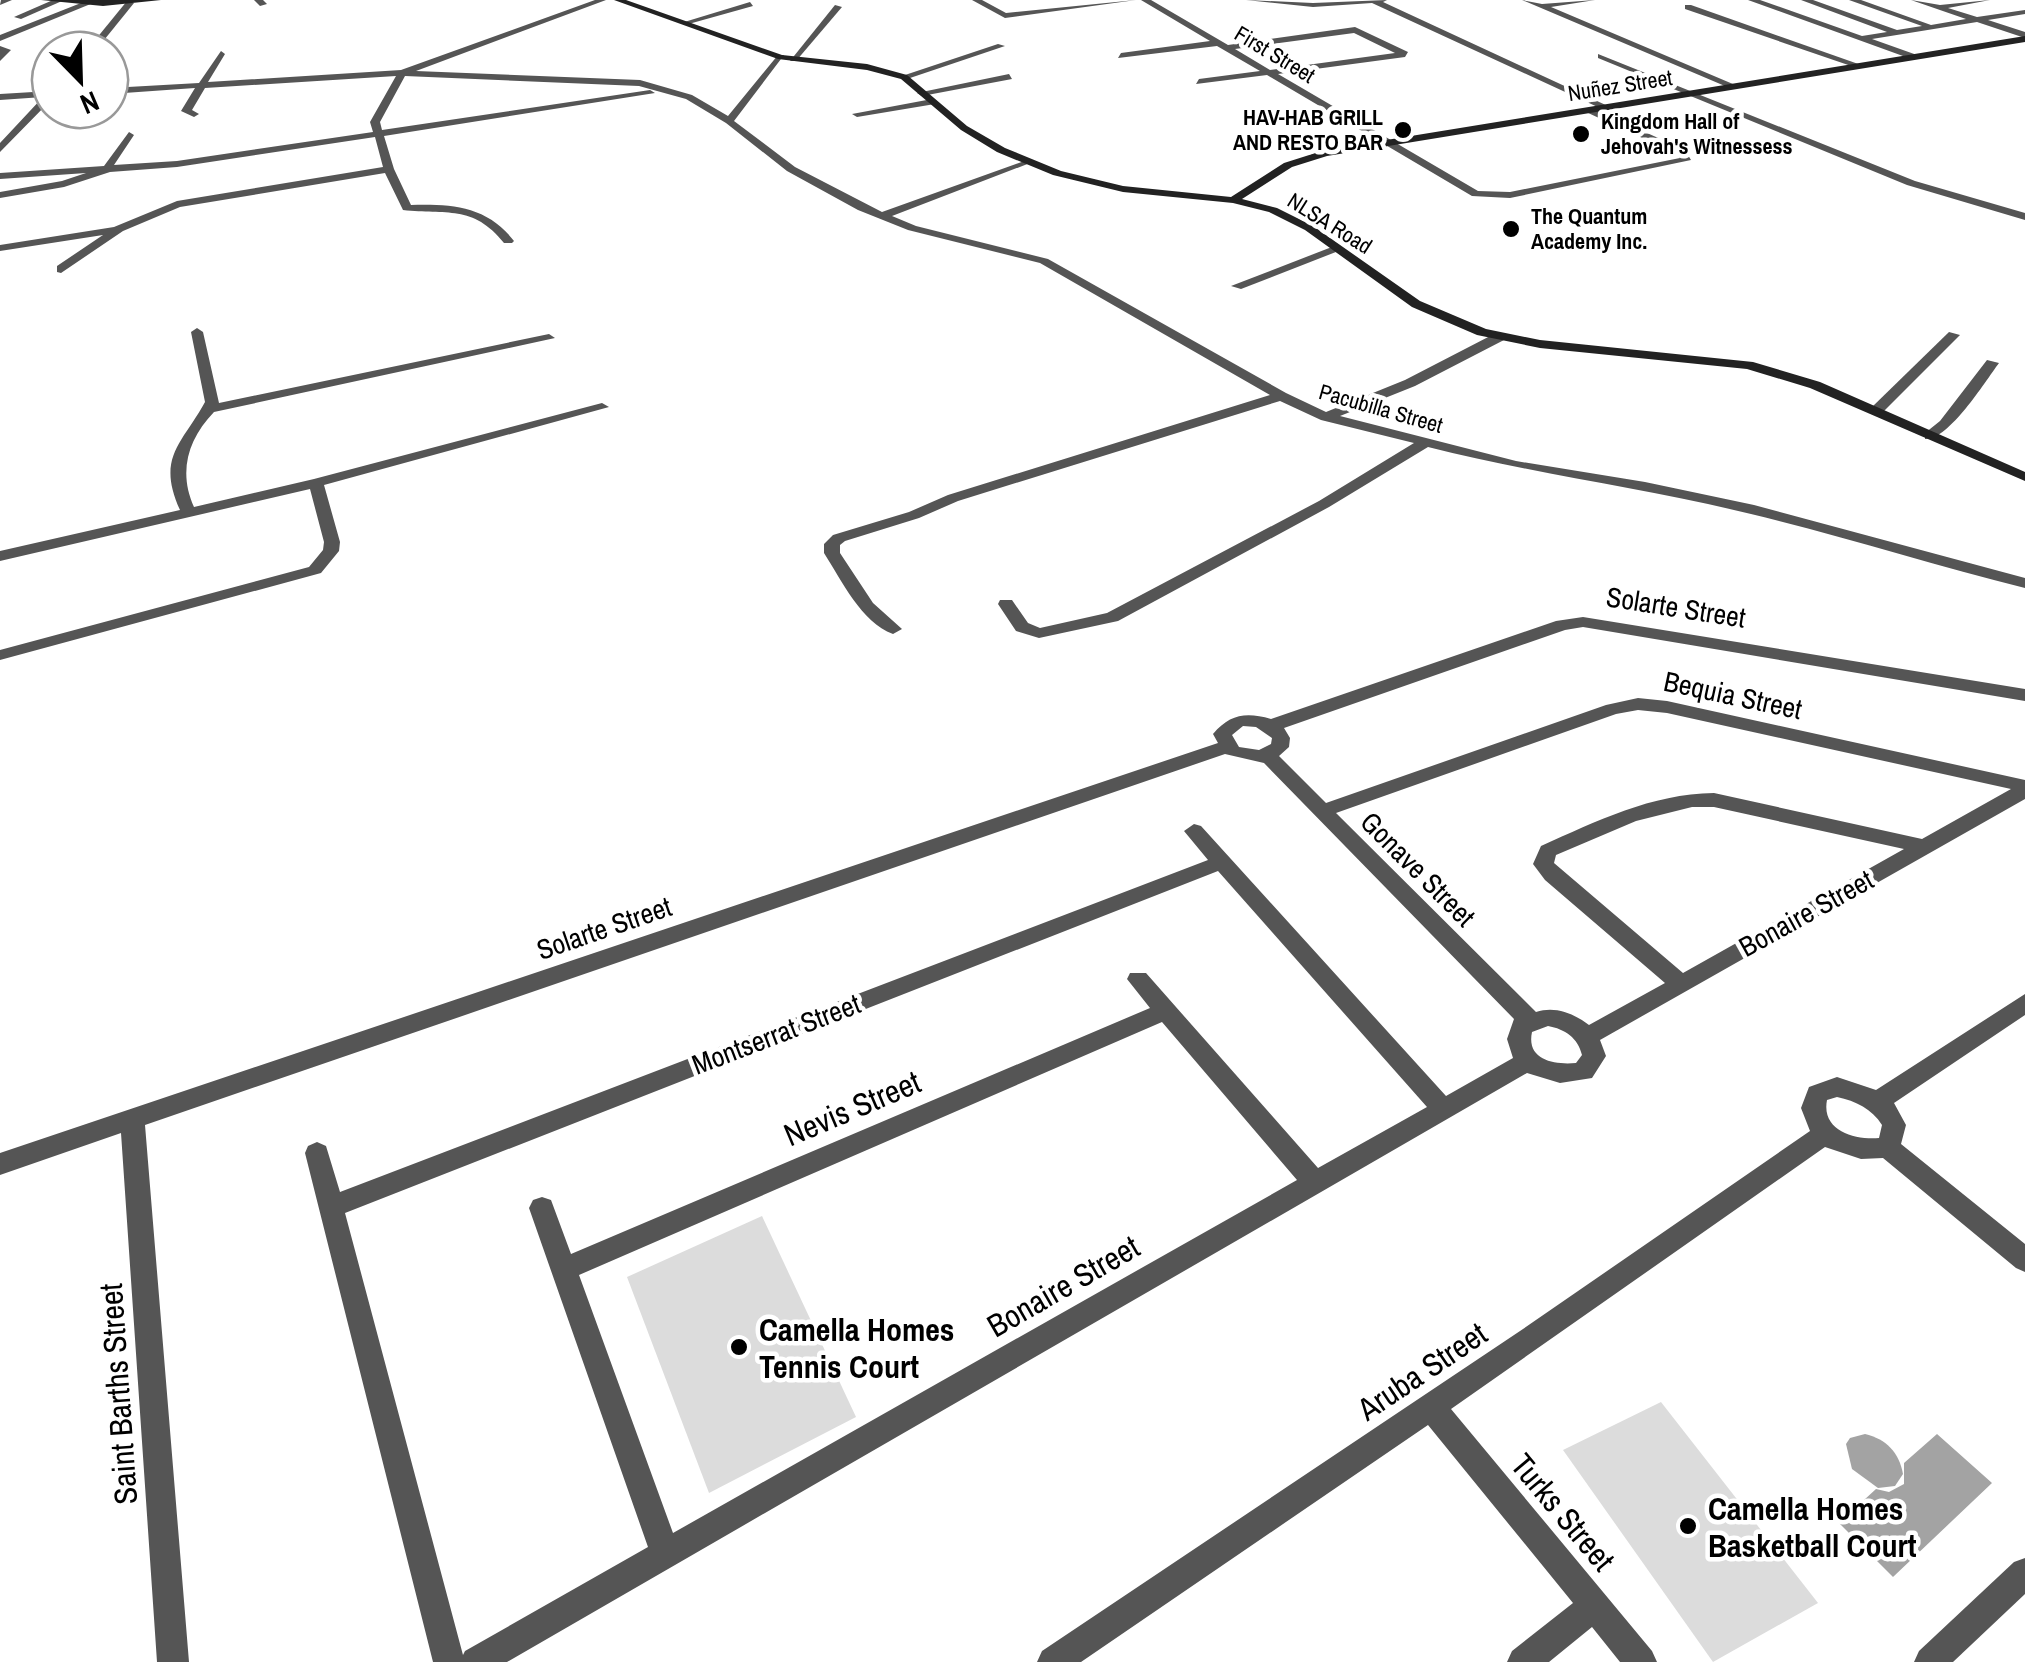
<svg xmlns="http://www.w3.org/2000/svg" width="2025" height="1662" font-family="'Archivo Narrow',sans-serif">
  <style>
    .green { fill: #dcdcdc }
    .water { fill: #a3a3a3 }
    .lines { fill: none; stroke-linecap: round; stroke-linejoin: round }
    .street { fill: #555; fill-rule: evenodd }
    .secondary { fill: #222; fill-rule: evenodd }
    .poi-dot { fill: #000; stroke: #fff; stroke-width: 4 }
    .labels { text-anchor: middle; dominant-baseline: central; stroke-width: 9; stroke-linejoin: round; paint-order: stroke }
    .far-street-label { font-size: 22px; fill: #000; stroke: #fff }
    .far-poi-label { font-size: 22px; font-weight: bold; fill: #000; stroke: #fff; text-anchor: start }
    .street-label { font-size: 28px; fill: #000; stroke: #fff }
    .near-street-label { font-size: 32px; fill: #000; stroke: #fff }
    .near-poi-label { font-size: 32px; font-weight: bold; fill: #000; stroke: #fff; text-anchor: start }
  </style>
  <rect width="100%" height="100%" fill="#fff"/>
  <g class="green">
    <polygon points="762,1216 856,1417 709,1493 627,1277"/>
    <polygon points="1661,1402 1818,1603 1713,1662 1563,1450"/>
  </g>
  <g class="water">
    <path d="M1865,1434C1886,1439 1899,1452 1903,1474L1895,1486L1878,1488L1852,1469L1846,1444L1850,1438Z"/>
    <polygon points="1937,1434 1992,1483 1893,1577 1839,1523 1876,1489 1889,1492 1904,1484 1904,1463"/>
  </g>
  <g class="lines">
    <g class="street">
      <polygon points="1,0 12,0 0,5"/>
      <polygon points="53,0 62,1 21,19 14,17"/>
      <polygon points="254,0 263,0 267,4 260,6"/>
      <path d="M595,0H606L416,71L640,80L692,95L728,116L778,55H784L734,121L795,167L882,212L1030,159V163L892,216L916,226L1048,259L1286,393L1326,412L1405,380L1494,334H1504V340L1415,386L1340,416L1516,461L1645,482L1754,505L2025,578V588C1933,565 1843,536 1751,514C1644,488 1535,474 1428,447L1329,507L1118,621L1039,638L1016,631L998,604L1000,600H1012L1028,623L1040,628L1107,613L1319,501L1414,443L1321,420L1280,401L958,501L919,518L845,541L840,545V553L873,603L902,629L893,634C861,622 842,581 824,553V544L833,535L909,512L948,495L1270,395L1040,263L908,230L858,210L787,171L726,123L686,99L639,86L405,76L380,122L382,130L650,90L655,93L384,136L394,169L411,205C452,204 487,206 514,241L512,243H504C473,204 446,215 403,210L385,173L180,207L123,231L61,273L57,272V266L103,235L0,251V245L114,227L177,201L383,167L375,137L177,167L110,172L64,187L0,198V192L62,181L86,173L0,179V173L104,166L129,132L134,135L114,165L177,161L373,132L370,122L396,76L205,88L192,110L199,114L194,117L181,111L195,88L110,94V88L199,83L221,51L225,54L208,82L401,70Z"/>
      <polygon points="972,0 982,0 1006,13 1136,0 1005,18"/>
      <path d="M1141,0H1151L1228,45L1355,27L1408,52L1405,57L1278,74L1478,191L1510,192L1680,158L1677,154L1586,112L1589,107L1685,150L1691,160L1510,198L1472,196L1267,75L1196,84L1199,79L1260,71L1217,46L1118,58L1121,53L1210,41ZM1354,33L1395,53L1270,70L1235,49Z"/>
      <polygon points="1246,0 1313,3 1387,0 1383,2 1610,107 1602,109 1372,3 1313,7"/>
      <polygon points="1522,0 1542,4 1595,0 1551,7 1740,87 1732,89"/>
      <polygon points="1748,0 1760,0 1862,36 1887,32 1801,0 1813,0 1897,30 1922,26 1849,0 1861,0 1931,25 1966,19 1911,0 1940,5 1990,0 1948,8 1977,17 2025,10 2025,14 1988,20 2025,32 2025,38 1977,22 1872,39 1917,55 1914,60"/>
      <polygon points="86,1 93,3 0,41 0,35"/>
      <polygon points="127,1 134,3 96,50 87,50"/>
      <polygon points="750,2 753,6 685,25 681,23"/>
      <polygon points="835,5 842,7 796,61 790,61"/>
      <polygon points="1685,5 1691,5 1864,66 1857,68 1685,9"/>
      <polygon points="998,44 1005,46 907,79 899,77"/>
      <polygon points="0,46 11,50 0,61"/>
      <polygon points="1598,54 1915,181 2025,213 2025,220 1907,185 1598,58"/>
      <polygon points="1009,74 1012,79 922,96 917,93"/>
      <polygon points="50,91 50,101 0,152 0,143 43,97 0,100 0,94"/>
      <polygon points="932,99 935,104 857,117 852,114"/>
      <polygon points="1337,245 1343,248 1341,250 1241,289 1231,286"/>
      <path d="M197,328L203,332L219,403L549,334L555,338L214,412C188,439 178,472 194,507L314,479L602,403L609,407L324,485L340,542L339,551L321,573L0,660V650L309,567L323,550L324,542L310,489L0,561V551L180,510C156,457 182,444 205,402L191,332Z"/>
      <polygon points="1949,332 1960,335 1881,414 1871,414 1871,408"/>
      <path d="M1987,360L1999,363C1984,383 1949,440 1925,439V433L1940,421Z"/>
      <path d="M1583,617L2025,689V701L1583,627L1565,630L1284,728L1290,738L1289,747L1279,756L1326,803L1606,705L1638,698L1667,701L2025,780V799L1600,1040L1606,1056L1592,1078L1560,1083L1527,1073L507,1662H433L305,1153L308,1146L317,1142L326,1146L340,1192L1208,860L1184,831L1194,824L1201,826L1446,1096L1513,1058L1507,1039L1514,1019L1264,763L1225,754L145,1125L189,1662H157L121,1133L0,1175V1153L1218,743L1213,734C1230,714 1246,712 1271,719L1556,621ZM1638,710L1667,713L2011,789L1922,839L1714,793C1651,794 1597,821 1541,846L1533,864L1545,880L1665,983L1589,1025C1573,1013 1555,1006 1536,1012L1336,813L1616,714ZM1243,726L1256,727L1272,738L1271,744L1259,750L1239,747L1232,735ZM1692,807H1714L1904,849L1683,973L1554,863L1556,855L1636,821ZM1218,871L1427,1107L1318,1168L1146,973H1130L1127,979L1150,1008L571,1254L551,1200L542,1197L533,1200L529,1208L648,1547L465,1651L463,1655L345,1213ZM1162,1022L1297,1180L673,1533L579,1275ZM1548,1026C1565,1029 1578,1038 1582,1055L1576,1063C1554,1065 1526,1060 1532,1032Z"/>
      <path d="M2025,994V1015L1894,1103L1906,1125L1901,1144L2025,1244V1272L2016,1268L1883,1158L1861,1159L1825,1147L1451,1409L1652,1651L1657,1662H1620L1592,1627L1549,1662H1507L1512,1651L1573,1603L1428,1425L1081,1662H1037L1042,1651L1523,1329L1810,1131L1801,1108L1809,1087L1837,1077L1876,1090ZM1837,1097C1856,1101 1872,1109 1882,1125L1879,1138C1855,1140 1821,1131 1827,1100Z"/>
      <polygon points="2025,1558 2025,1594 1953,1662 1914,1662 1919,1651 2014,1562"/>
    </g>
    <g class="secondary">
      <polygon points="41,0 161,0 103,6"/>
      <polygon points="614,0 626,0 782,55 867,64 907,75 967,126 1005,148 1061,171 1123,186 1231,197 1284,163 1325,150 2025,36 2025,42 1327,156 1292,167 1242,199 1277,208 1313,226 1420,301 1486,329 1540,340 1753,362 1820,382 2025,472 2025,481 1810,388 1747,369 1540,348 1477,335 1412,307 1305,230 1269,212 1233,203 1123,192 1053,175 997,152 961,130 901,79 867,70 778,59"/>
    </g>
  </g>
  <g class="poi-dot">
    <circle cx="1403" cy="130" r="10"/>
    <circle cx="1581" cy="134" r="10"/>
    <circle cx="1511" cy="229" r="10"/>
    <circle cx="739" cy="1347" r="10"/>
    <circle cx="1688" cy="1526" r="10"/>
  </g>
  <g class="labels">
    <g class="far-street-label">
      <text transform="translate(1275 54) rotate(31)">First Street</text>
      <text transform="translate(1620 85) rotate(-9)">Nuñez Street</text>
      <text transform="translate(1330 223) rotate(32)">NLSA Road</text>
      <text transform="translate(1381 408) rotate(16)">Pacubilla Street</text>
    </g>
    <g class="far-poi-label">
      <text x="1383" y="117" text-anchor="end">HAV-HAB GRILL<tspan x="1383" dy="25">AND RESTO BAR</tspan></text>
      <text x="1601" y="121">Kingdom Hall of<tspan x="1601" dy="25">Jehovah's Witnessess</tspan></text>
      <text x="1531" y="216">The Quantum<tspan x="1531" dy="25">Academy Inc.</tspan></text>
    </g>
    <g class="street-label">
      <text transform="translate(1676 607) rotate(9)">Solarte Street</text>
      <text transform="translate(1733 695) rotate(12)">Bequia Street</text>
      <text transform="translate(1418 869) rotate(45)">Gonave Street</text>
      <text transform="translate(1806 913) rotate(-29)">Bonaire Street</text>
      <text transform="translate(604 928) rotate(-19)">Solarte Street</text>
      <text transform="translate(776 1034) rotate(-21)">Montserrat Street</text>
    </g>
    <g class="near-street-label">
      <text transform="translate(852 1108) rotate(-23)">Nevis Street</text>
      <text transform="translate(1063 1286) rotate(-30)">Bonaire Street</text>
      <text transform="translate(1422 1371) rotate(-34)">Aruba Street</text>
      <text transform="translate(118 1394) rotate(-94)">Saint Barths Street</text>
      <text transform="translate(1563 1512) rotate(50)">Turks Street</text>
    </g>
    <g class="near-poi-label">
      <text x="759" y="1329">Camella Homes<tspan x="759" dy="37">Tennis Court</tspan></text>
      <text x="1708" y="1508">Camella Homes<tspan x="1708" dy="37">Basketball Court</tspan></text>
    </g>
  </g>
  <g transform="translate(80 80) rotate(157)"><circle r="48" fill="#ffffff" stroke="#999999" stroke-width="2.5"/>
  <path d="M0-8L18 38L0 25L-18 38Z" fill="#000000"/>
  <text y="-15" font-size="28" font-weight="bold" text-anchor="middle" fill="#000000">N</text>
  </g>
</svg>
